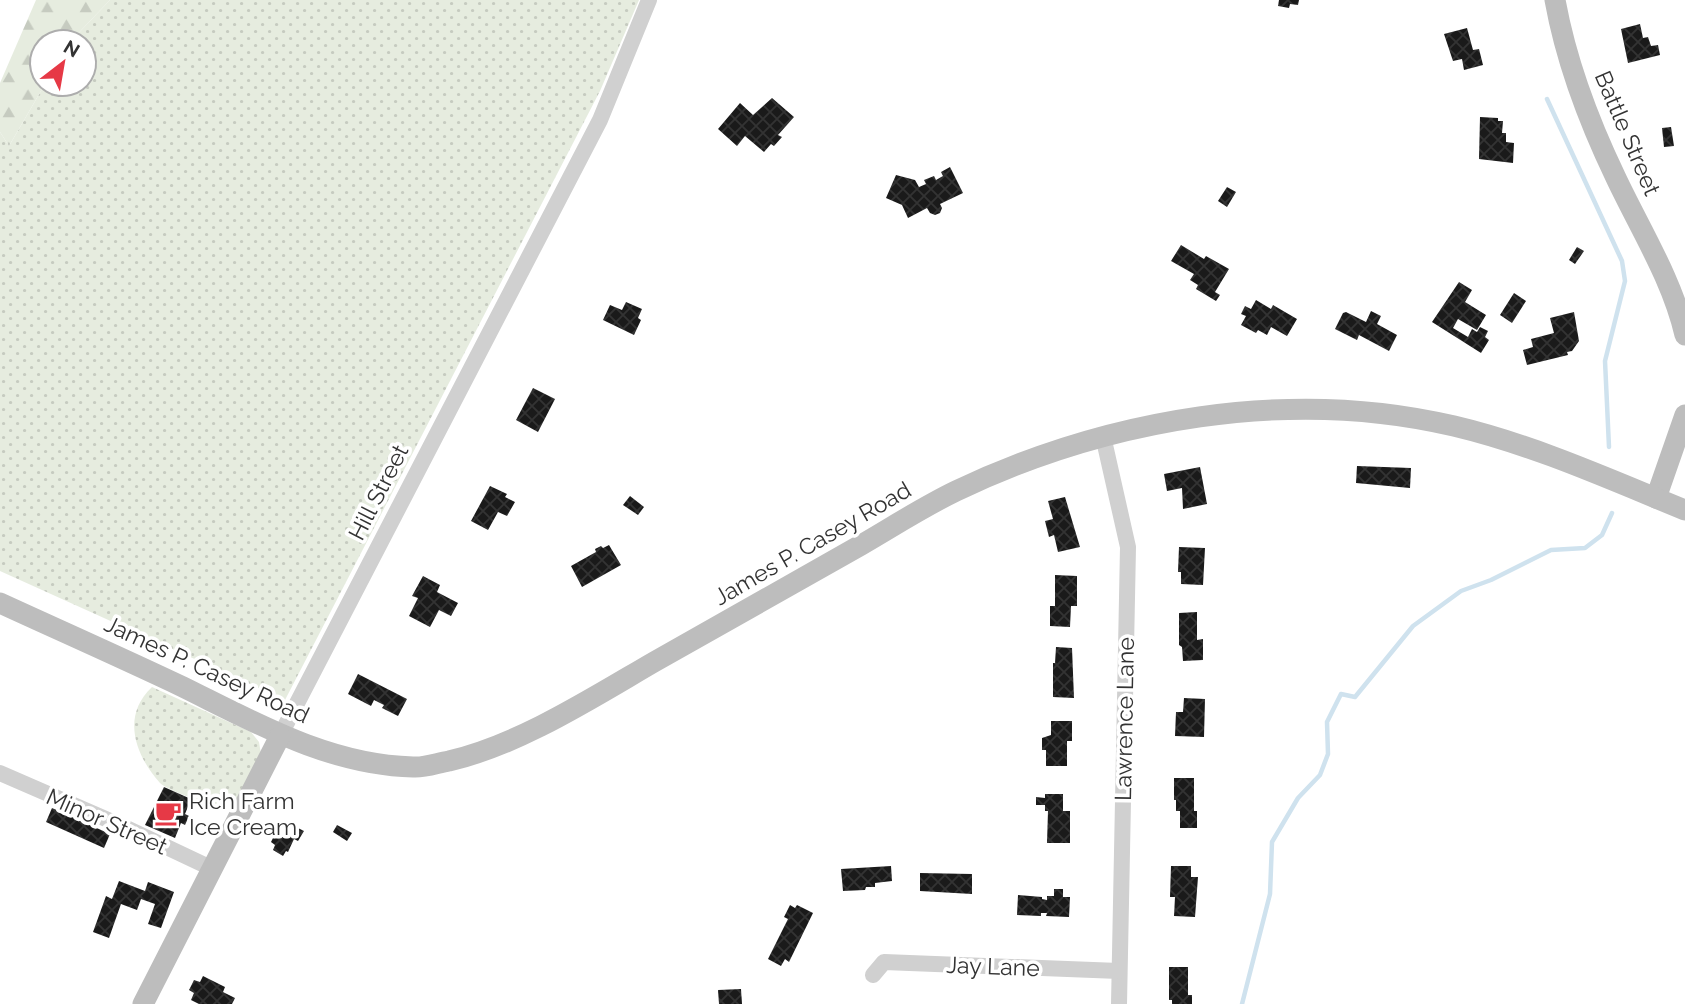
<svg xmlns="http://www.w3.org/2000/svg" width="1685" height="1004" font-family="Raleway,sans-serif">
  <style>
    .grass { fill: url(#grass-dots) }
    .forest { fill: url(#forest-firs) }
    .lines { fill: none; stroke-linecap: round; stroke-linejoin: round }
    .stream { stroke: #cfe2ee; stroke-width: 4.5 }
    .building { fill: url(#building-cross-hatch) }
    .street { stroke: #d0d0d0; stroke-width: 16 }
    .secondary { stroke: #bdbdbd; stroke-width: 21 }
    .labels { text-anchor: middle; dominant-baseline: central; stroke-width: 7; stroke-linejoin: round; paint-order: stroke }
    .street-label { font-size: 23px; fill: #333; stroke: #fff }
    .poi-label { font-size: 23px; fill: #333; stroke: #fff; text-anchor: start }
  </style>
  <defs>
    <pattern id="grass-dots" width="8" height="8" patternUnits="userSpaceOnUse" patternTransform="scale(1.75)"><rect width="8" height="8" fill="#e6ecdf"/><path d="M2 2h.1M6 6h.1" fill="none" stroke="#c6cbc0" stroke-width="1.8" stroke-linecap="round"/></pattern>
    <pattern id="forest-firs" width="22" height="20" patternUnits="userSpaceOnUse" patternTransform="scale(1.75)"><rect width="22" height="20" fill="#e6ecdf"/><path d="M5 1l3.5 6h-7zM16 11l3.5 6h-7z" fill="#c6cbc0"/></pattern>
    <pattern id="building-cross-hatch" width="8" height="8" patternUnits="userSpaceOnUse" patternTransform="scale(1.75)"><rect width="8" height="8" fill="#1a1a1a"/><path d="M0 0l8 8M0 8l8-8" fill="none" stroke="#333"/></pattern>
  </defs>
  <rect width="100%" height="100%" fill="#fff"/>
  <g class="grass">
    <polygon points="110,0 639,0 600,91 285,700 0,571 0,132 9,146 45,84 84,84 84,42 70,42"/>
    <path d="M152,687L251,732L259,742L261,754L236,802C231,804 225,807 220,806C210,806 167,790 160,783C135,755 121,716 152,687Z"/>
  </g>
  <polygon class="forest" points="36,0 110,0 70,42 42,42 42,84 45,84 9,146 0,132 0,83"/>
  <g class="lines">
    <g class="stream">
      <polyline points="1547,99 1622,261 1625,281 1605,361 1609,447"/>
      <polyline points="1242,1004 1270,894 1272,842 1298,798 1320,775 1328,754 1327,722 1341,694 1355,697 1413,626 1461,591 1491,580 1551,550 1585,548 1602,535 1612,513"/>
    </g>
  </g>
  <g class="building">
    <polygon points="1279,0 1299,0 1298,5 1290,4 1289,8 1278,6"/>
    <polygon points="1640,24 1643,38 1648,37 1651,46 1658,45 1660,55 1628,63 1621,29"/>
    <polygon points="1467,28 1473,50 1479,49 1483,65 1464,70 1462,59 1453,61 1444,34"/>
    <polygon points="772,98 794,117 778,135 782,137 774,146 771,144 764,152 745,136 737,146 718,129 740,103 753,115"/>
    <polygon points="1480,117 1498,118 1498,121 1503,121 1502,133 1506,133 1506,142 1514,143 1513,163 1479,159"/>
    <polygon points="1671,127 1674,146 1664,147 1662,128"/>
    <polygon points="950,167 963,193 940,204 942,208 940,213 935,215 930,213 927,208 908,218 902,205 886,198 896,175 915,180 919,187 926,184 924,180 934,176 936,180 943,176 941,172"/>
    <polygon points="1227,187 1236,192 1227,207 1218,201"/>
    <polygon points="1181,245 1204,259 1206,256 1229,269 1215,292 1220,295 1216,301 1196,289 1198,285 1190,280 1194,274 1171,261"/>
    <polygon points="1577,247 1584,251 1575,264 1569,260"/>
    <polygon points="1459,282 1472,290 1465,302 1486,315 1477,330 1458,319 1453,328 1468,337 1472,329 1477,332 1480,327 1488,331 1485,337 1489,340 1481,353 1432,322"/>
    <polygon points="1514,293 1526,301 1512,323 1500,315"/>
    <polygon points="1256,300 1271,309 1273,305 1297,319 1287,336 1271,327 1267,335 1258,330 1256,333 1241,325 1246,316 1241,314 1245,306 1251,309"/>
    <polygon points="626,302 642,309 638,318 641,320 634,335 603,320 610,305 622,310"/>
    <polygon points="1371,311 1381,316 1377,324 1397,335 1389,351 1359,335 1357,340 1335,329 1343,313 1346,312 1366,322"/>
    <polygon points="1574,312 1579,341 1572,351 1567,352 1568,355 1527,365 1523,350 1533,347 1531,339 1554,333 1550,318"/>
    <polygon points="533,388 555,399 538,432 516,420"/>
    <polygon points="1357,466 1411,468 1410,488 1356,483"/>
    <polygon points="1200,467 1207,504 1183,509 1182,488 1167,491 1164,474"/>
    <polygon points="490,486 507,494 505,497 515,502 507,516 498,512 488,530 471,521"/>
    <polygon points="630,496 644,507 638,515 623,505"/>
    <polygon points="1065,497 1080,547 1058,552 1054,535 1049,537 1045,521 1053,519 1048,501"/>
    <polygon points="609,545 621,565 582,587 571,566 596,552 595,549 601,546 603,548"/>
    <polygon points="1179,547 1205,548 1203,585 1181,584 1181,572 1178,572"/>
    <polygon points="1055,575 1077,576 1077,606 1071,606 1070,627 1050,626 1050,606 1055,606"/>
    <polygon points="423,576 440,585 437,592 458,603 451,616 439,610 430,627 409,616 418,598 412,596"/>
    <polygon points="1197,612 1197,640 1203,639 1203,660 1183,661 1182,647 1179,645 1179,613"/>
    <polygon points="1056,647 1072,648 1074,698 1053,697 1053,663 1055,663"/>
    <polygon points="358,674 407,699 398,716 382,708 384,705 374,700 371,706 348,694"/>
    <polygon points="1184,698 1205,699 1204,737 1175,736 1176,712 1183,712"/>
    <polygon points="1051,721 1072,721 1072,741 1067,741 1067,766 1046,766 1046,750 1042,750 1042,738 1051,735"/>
    <polygon points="1174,778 1194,778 1194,811 1197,811 1197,828 1180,828 1180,811 1176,811 1176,800 1174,800"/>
    <polygon points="164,787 191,799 185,814 189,816 185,825 181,823 175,838 145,825"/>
    <polygon points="1045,794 1063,794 1063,811 1070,811 1070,843 1047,843 1048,811 1045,811 1045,805 1036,805 1036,797 1045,798"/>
    <polygon points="52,808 110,834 104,848 46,822"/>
    <polygon points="282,820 304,831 298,841 294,839 288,852 286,851 283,856 273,850 275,845 271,842"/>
    <polygon points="337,825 352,833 347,841 333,832"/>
    <polygon points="891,866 892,881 875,883 875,887 866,887 865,890 843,891 841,869"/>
    <polygon points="1171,866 1191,866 1191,877 1198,877 1195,917 1174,916 1175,897 1170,897"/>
    <polygon points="920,873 972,874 972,894 920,891"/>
    <polygon points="119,881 145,891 148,882 174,892 161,928 148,924 155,904 141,899 137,910 121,904 109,938 93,932 106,896 112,899"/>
    <polygon points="1054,889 1063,889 1063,897 1070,897 1069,917 1046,916 1047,913 1041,913 1041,916 1017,915 1018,895 1042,897 1042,899 1047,900 1047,896 1054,896"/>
    <polygon points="790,905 795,908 797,905 813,913 789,962 785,959 781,966 768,959 788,919 784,917"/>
    <polygon points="1169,967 1188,967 1188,995 1192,995 1192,1004 1172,1004 1172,1000 1169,1000"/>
    <polygon points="203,976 225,987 223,992 235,998 232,1004 199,1004 191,1000 194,993 189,990 194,980 200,982"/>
    <polygon points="741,989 742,1004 719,1004 718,990"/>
  </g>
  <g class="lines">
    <g class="street">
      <polyline points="1103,436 1128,547 1119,1004"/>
      <polyline points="280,736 600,120 649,0"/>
      <polyline points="0,773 122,826 213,869"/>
      <polyline points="873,975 884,962 1119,971"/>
    </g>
    <g class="secondary">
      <path d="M1555,0C1566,61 1589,122 1616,178C1640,229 1672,279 1685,335"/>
      <polyline points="1656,498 1685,415"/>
      <path d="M0,603C61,631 122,658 183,687C256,723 329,765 413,767C425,768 437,763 449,761C519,745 592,698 654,662C723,623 792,584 861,545C892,527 923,507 956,491C1107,419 1289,387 1454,426C1534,445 1609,479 1685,510"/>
      <polyline points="143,1004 280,736"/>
    </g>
  </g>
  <defs>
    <g id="cafe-bare" transform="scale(2.1)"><path d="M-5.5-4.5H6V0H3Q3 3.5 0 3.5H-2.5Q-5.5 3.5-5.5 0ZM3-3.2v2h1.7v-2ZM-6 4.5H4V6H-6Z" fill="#e63946" stroke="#fff" stroke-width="2.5" paint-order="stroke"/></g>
  </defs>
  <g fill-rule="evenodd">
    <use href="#cafe-bare" x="168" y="813"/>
  </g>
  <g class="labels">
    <g class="street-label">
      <text transform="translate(1628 133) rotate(67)">Battle Street</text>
      <text transform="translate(378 492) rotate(-63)">Hill Street</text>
      <text transform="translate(812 543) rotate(-30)">James P. Casey Road</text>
      <text transform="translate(207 669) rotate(25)">James P. Casey Road</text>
      <text transform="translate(1124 719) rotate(-89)">Lawrence Lane</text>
      <text transform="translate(107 821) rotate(24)">Minor Street</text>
      <text transform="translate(993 966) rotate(2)">Jay Lane</text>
    </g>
    <g class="poi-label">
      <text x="189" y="800">Rich Farm<tspan x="189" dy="26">Ice Cream</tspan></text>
    </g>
  </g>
  <g transform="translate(63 63) rotate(31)"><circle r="33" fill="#ffffff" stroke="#adadad" stroke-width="2"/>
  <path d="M0-5L12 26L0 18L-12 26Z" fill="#e63946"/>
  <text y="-10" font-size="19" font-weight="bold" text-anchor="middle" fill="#333333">N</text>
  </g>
</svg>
